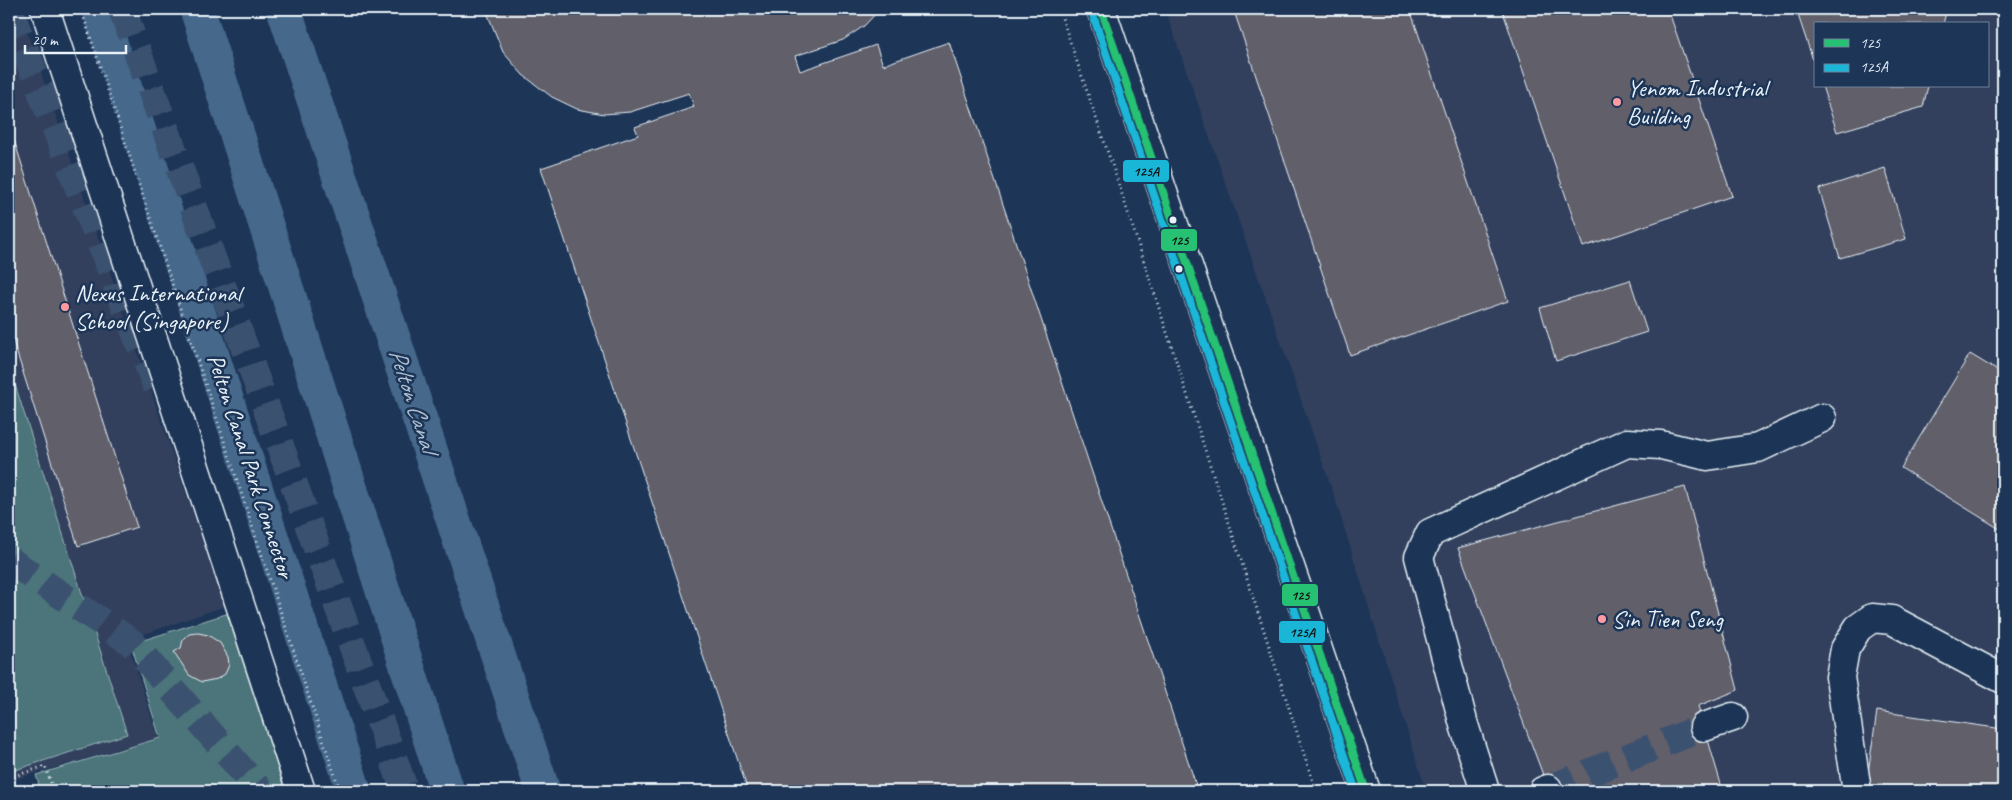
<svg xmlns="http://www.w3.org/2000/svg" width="2012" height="800" font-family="Caveat,sans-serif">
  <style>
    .built { fill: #31415d; fill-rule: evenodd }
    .green { fill: #4c757a; stroke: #9ab3b9 }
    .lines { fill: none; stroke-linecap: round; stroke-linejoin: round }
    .canal { stroke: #44688b; stroke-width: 35 }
    .building { fill: #605e6b; stroke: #e8f1f8 }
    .minor-tunnel { stroke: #3b516f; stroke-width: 28; stroke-dasharray: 28 14; stroke-linecap: butt }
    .highway-tunnel { stroke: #3b516f; stroke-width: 28; stroke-dasharray: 28 14; stroke-linecap: butt }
    .minor-casing { stroke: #e8f1f8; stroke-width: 31 }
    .path { stroke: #e8f1f8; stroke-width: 3; stroke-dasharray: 1 4; stroke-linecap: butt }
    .minor { stroke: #1d3557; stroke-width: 28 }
    .bus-1-casing { stroke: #1d3557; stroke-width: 11 }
    .bus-2-casing { stroke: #1d3557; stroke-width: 11 }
    .bus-1 { stroke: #26c172; stroke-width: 8 }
    .bus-2 { stroke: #1ab6d8; stroke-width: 8 }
    .poi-dot { fill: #ff9aa2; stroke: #1d3557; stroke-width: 2 }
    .bus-dot { fill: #e8f1f8; stroke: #1d3557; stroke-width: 2 }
    .labels { text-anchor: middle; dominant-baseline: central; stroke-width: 5; stroke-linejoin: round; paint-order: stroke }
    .poi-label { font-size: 24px; fill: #e8f1f8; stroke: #1d3557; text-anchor: start }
    .street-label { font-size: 24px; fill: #e8f1f8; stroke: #1d3557 }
    .water-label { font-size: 25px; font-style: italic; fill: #afc1d2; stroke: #1d3557 }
    .line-badge { stroke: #1d3557; stroke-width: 2 }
    .pale-badge-label { font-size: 14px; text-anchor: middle; font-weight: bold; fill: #111 }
  </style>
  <rect width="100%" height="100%" fill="#1d3557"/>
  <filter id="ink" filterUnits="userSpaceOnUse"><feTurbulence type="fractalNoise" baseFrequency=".02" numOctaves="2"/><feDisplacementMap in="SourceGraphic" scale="10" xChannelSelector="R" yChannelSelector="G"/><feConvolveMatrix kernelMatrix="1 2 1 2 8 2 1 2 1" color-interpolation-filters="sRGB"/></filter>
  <g filter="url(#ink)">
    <g class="built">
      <polygon points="9,9 19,9 225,606 127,640 158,738 9,781"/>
      <path d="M1165,9H2003V791H1426L1335,498ZM1816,24H1988V86H1816Z"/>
    </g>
    <g class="green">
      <polygon points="9,366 127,734 9,772"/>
      <polygon points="229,613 289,791 41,791 36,775 160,738 131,644"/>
    </g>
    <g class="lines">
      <g class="canal">
        <polyline points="99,9 354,791"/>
        <polyline points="197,9 447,791"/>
        <polyline points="284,9 543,791"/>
      </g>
    </g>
    <g class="building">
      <polygon points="488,9 880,9 864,26 843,40 795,56 800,71 876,45 883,65 949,42 1198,791 748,791 541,168 638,135 635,127 694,107 689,93 630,112 604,114 577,109 552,97 523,75 503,52 488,15"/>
      <polygon points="1241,9 1410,9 1508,301 1350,355 1234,11"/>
      <polygon points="1502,9 1668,9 1732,196 1583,247"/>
      <polygon points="1796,9 1947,9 1943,24 1816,24 1816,69"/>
      <polygon points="1822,86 1928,86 1923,107 1837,132"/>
      <polygon points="9,124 137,527 78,546 9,328"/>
      <polygon points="1885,168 1906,239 1840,258 1819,189"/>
      <polygon points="1630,280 1647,332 1556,361 1540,308"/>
      <polygon points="1970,354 2003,374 2003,531 1901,468"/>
      <polygon points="1685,487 1738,690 1698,706 1723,791 1549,791 1458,548"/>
      <polygon points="198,633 208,635 220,643 228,657 229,665 225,674 217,679 202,682 189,675 174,652 181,648 183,640 189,634"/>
      <polygon points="1877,711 2003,729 2003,791 1898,791 1866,787"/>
    </g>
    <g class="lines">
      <polyline class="minor-tunnel" points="1548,789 1704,727"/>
      <g class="highway-tunnel">
        <polyline points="9,9 158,390"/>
        <polyline points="122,9 405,791"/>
        <polyline points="9,560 131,642 260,791"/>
      </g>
      <g class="minor-casing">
        <g id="minor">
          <polyline points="45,9 301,791"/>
          <polyline points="1101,9 1366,791"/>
          <polyline points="1704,727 1733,717"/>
          <polyline points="1485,791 1464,725 1419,557 1430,533 1627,443 1661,445 1707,456 1758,448 1822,418"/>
          <polyline points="1543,791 1548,789"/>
          <polyline points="1857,791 1840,677 1845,649 1858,628 1872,618 1892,620 2003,679"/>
        </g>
      </g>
      <g class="path">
        <polyline points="81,9 340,791"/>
        <polyline points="1059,9 1121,191 1316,791"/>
        <polyline points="9,778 45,766 54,791"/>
      </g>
      <use href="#minor" class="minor"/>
      <g class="bus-1-casing">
        <polyline id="bus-1" points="1101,9 1366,791"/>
      </g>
      <g class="bus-2-casing">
        <polyline id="bus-2" points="1092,12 1356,791"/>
      </g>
      <use href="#bus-1" class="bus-1"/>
      <use href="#bus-2" class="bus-2"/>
    </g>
  </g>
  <g class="poi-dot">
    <circle cx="1617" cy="102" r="5"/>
    <circle cx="65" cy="307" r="5"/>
    <circle cx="1602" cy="619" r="5"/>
  </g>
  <g class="bus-dot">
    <circle cx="1173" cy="220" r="4.5"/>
    <circle cx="1179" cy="269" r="4.5"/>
  </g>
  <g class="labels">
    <g class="poi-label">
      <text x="1627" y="88">Yenom Industrial<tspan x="1627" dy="28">Building</tspan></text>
      <text x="75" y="293">Nexus International<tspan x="75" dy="28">School (Singapore)</tspan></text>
      <text x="1612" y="619">Sin Tien Seng</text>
    </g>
    <g class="street-label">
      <text transform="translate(251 466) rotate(72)">Pelton Canal Park Connector</text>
    </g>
    <g class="water-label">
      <text transform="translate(413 400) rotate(72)">Pelton Canal</text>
    </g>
  </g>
  <g class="line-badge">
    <rect x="1122" y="159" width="48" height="24" rx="5" fill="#1ab6d8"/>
    <rect x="1160" y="228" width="38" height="24" rx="5" fill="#26c172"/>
    <rect x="1281" y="583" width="38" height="24" rx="5" fill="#26c172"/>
    <rect x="1278" y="620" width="48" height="24" rx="5" fill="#1ab6d8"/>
  </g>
  <g class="pale-badge-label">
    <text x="1146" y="176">125A</text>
    <text x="1179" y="245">125</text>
    <text x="1300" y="600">125</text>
    <text x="1302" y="637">125A</text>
  </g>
  <rect width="2012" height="800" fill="none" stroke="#1d3557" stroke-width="30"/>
  <rect x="15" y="15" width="1982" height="770" fill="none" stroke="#e8f1f8" stroke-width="2" filter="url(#ink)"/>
  <rect x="1814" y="22" width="175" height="65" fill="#1d3557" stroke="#6e8097"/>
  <rect x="1824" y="39" width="25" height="8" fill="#26c172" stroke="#6e8097"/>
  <text x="1860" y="48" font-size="15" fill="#e8f1f8">125</text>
  <rect x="1824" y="64" width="25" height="8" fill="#1ab6d8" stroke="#6e8097"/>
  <text x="1860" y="72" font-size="15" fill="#e8f1f8">125A</text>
  <path d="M25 45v8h101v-8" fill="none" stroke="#e8f1f8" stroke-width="2.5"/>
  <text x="32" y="45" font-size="15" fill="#e8f1f8" stroke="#1d3557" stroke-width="4" paint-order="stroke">20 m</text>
</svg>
